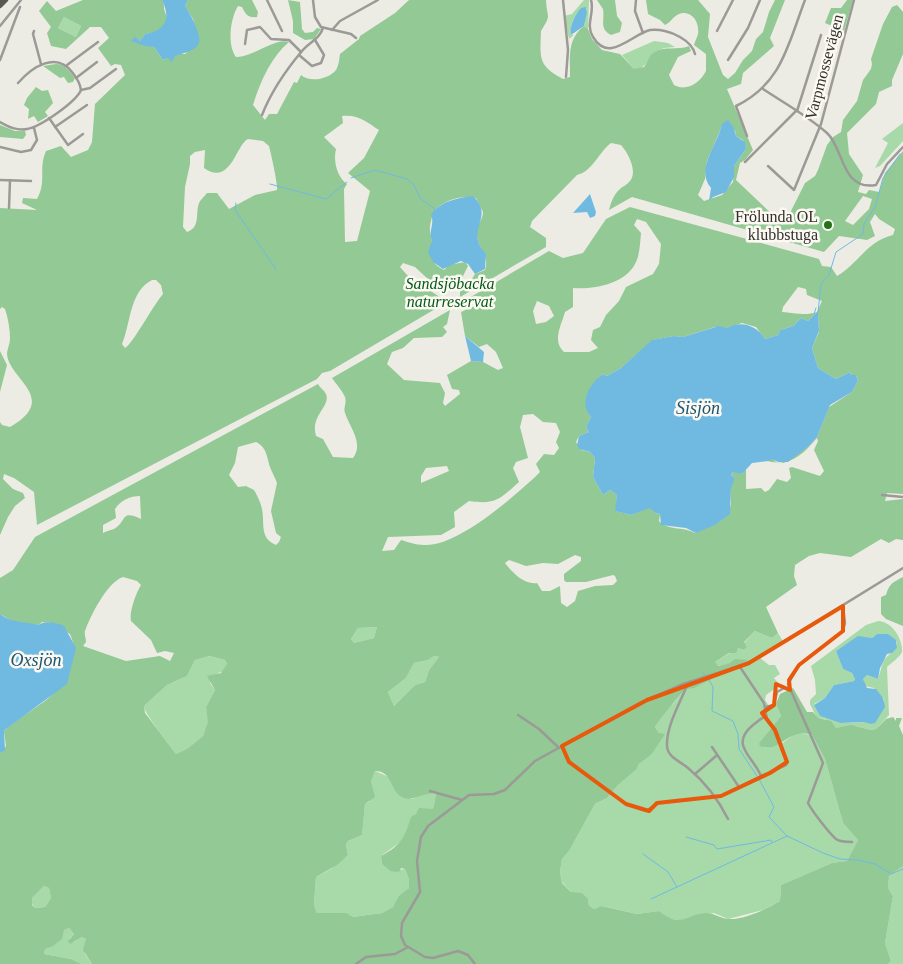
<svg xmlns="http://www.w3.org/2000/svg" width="903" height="964" font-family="'Times New Roman',serif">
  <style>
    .green { fill: #a7d9a9; fill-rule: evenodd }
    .forest { fill: #92c994; fill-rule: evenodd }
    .water { fill: #70bae2 }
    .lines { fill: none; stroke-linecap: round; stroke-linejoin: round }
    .stream { stroke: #70bae2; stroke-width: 1 }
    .minor { stroke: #9b9a97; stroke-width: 2.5 }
    .primary { stroke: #595853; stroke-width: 4.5 }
    .marked { fill: none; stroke: #e8590c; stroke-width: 4; stroke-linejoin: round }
    .poi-dot { fill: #247219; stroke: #fbf9f2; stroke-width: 2 }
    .labels { text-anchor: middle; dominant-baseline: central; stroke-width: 5; stroke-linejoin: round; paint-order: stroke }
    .street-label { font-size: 16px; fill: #31302d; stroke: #fbf9f2 }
    .poi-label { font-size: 16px; fill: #31302d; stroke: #fbf9f2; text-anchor: end }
    .park-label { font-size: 16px; font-style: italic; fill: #035a17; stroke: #fbf9f2 }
    .water-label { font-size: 18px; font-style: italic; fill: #1c5672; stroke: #fbf9f2 }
  </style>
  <rect width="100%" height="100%" fill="#edece4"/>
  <g class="green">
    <path d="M584,0H589L588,29L584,26L587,8C575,12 570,22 571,35H574L569,39L564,16L572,14Z"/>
    <polygon points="64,17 81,26 76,37 58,28"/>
    <polygon points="654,41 668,43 675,47 664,48 653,53 649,61 640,69 634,69 622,55"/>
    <polygon points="903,123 903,141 880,166 875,168 888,143 882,139"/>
    <path d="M878,621C891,621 903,638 902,652C899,658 892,662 887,667L889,715L876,729L871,730L855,726L836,728L825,719L817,718L810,704V700L816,694L815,680L811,666L866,625ZM877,634L889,635L897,642L896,649C879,663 885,659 878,679L867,675L863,679L865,686L874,688L884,699L881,712L866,722L844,723L820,716L814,704L825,698L834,685L854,681L855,679L852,673L843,669L836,651L858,637L872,638Z"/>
    <polygon points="377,627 374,638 354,643 351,639 358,628"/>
    <polygon points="755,631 772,638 778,633 784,643 760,658 769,665 775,665 780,674 774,678 780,685 766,695 765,700 769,706 776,704 781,716 759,743 765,748 781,744 796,733 812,735 825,759 843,823 858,840 847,861 832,863 781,885 780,901 763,910 728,919 714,913 692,916 680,921 668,918 659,911 637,914 603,906 594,909 589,907 588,899 571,892 562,882 560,872 562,859 569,851 595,804 607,798 618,785 637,769 639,764 651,755 659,733 655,727 667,707 673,704 685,689 747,660 717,666 715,662 738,648 744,650 747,647 744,643"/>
    <path d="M208,656L225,660L227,664L224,671L218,673L210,683L215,690L206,707L209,722L203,736L188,748L176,754C170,745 143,712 144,706L167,685L187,676L195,660Z"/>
    <polygon points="434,656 439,657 429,670 425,682 415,685 394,706 388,692 406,678 414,663 428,660"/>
    <path d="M375,771L389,777L398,793L412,799L427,792L436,794L433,809H424L416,814L403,840L381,856L382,864L390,871L405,869L409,879V888L400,896L393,907L382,913L353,917L347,913H317L314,905L316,877L331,869L348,855L346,845L348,841L362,835C363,824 364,814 365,804L370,801L371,782Z"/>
    <polygon points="903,866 903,964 888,964 891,961 885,943 893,896 888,888 889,876"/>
    <polygon points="44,886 49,888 51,898 45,907 35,908 32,904 32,898"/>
    <polygon points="69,928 74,934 69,939 74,942 82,937 86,939 85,954 92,964 82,964 71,959 44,954 45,949 59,941 63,930"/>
  </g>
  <g class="forest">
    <path d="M83,0H162C165,4 163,7 165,12C171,27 156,32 145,34L140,41L135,38L132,41L154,47L163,60L177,54H185L199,42L193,19L185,6L188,0H252L258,12L257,17C248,18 246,15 242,7L238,6C230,19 227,45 236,57C251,58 276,37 289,42C271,57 260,82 253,105L265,120L269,114H277L294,82L297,83L301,75C310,83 329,79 336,70C339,65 339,60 340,54L359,39L360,36L395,13L409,0H546C547,20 552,13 541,31C540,58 538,66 563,79L570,77C570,57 567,39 584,26L588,29L592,39L602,50L620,54L634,69L644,67C648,62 649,56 653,53C665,45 677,51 689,46L691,51L678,57L669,75L674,85C686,92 700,83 706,71V54L694,45C695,41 697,38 698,34C700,21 690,8 677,15C672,18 670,23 665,25L660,20L648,14L646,0H698L710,14L708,37L723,75L728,79L735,73L743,60L752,51L756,39L763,32L769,12L775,0H785L770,38L774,46L743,73L741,84L727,89L753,150L745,160L740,163L736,180L776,218L784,219L791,211L805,183L815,176L818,170L827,145L833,137L841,132L843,120L857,101L863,80L871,69L872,64L871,59L883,24L892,7L897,5L903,12V54L892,80V86L879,92L876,104L847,133L849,154L863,175L858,192L866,194L869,190L879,192L885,173L903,151V494L887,493L885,501L903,499V540L896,539L889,543L881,539L851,557L820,553L809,556L795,565L794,576L797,585L766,607L778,633L772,638L755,631L744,642L747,647L744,650L738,648L736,653H729L715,662L718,666L730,663L735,659L748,660L694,688L685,689C674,703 665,711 655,727L659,733L665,734L651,755L639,764L637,769L618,785L607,798L595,804L569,851L562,859L560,872L562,883L571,892L582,893L588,899L589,906L594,909L602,906L637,914L659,911C682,929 682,915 706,913C714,913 720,918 728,919C745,920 766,909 780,901L781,885L832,863L847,861L858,840L843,823L825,759L812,735C786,727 782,754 760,746L759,743L781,716L776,704L780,694L793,688L807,712H813L818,718L831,721L836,728L851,725L871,730L876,729L886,719L893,717L896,721V718H902L899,726L903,735V866L889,876L888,888L893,896L885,943L891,961L888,964H92L83,950L86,939L82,937L70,944L68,941L74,934L69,928L64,930L62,939L53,946L45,949L44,954L71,959L82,964H0V753L6,746L4,731C29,708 64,698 71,663C74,648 76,649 70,634L52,623L42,622L39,625L15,623L0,614V578L13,570L35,537L318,384C320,388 324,390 326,394C331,407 310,415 316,436L323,439L333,457L353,458C364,443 350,428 345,413C343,408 347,403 345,397C342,390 336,384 332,378L450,310L447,324L443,327L447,332L442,337L414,338L403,348L392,352L387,364L404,380L440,383L445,393L443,403L445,406L460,394L459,390L452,389L447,375L471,361L483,362L498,370L503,368L496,352L487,344L479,347L465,336L461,312L472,307H487L483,297L476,296L464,301L549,251L563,258L583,253L606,219L630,207L819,259L822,266L831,267L837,276C858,264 867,241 893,235L895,229L879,219L875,214L870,222L875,236L867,240L839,236L824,252L632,197L609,210C611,202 614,194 620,189C623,186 627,185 630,181C638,171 628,153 621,145L611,143C598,153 593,171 577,175L532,221L530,227L546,238V247L460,297V291L470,282L475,274L485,270C490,254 478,250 477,235C475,226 483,221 483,212L476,198C463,195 447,199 436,209C432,213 431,222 430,226C429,231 432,237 432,242C430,256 430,263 444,270L449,265L465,262L468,266L461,280L455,276L449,290L441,291L415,267L403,263L400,267L407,275L447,302L330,371L322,373L317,379L37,525L34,492L14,478L4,474L3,479L13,489L23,493L25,498L15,506L8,517L0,535V422L2,425L10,427C60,398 9,380 7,354C7,349 10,344 10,339C10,329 8,318 5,309L2,307L0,309V208L37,210L22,203L23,198L37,199C47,181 38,169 46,151L61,146L71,157L88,150L92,142L95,104L125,75L121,65L115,64L111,66L98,48L109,38L101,27H90L66,49L51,46L47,33L51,27L39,11L47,1L56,11ZM64,17L81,26L76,37L58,28ZM342,116C358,114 367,122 379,130L364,158L348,173L370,191L357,241L345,242L344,189L347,184C337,177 333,161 336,149L324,137L343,123ZM722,126L735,130L736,136L743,140L746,149L734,166L733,182L722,195L704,201L698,195L705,179L707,161ZM248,139L263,141L269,146C271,154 278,184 277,190L255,195L229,209L217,193H207C204,197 201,199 199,203C195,214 201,227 187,232L183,227L185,187L190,164V156L195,152L205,150L204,168C231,187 236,144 248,139ZM863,196L872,199L869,209L853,225L845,221ZM637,219L646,222L661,244L659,264L653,274L626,287L619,301L606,315L600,327L593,330L591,340L598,348L589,352H564C552,341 561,326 565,312L573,307V288C592,290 625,284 635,264C640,255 640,243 641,233L634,225ZM152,280H156L161,285L163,294C154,304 132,345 125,348L122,344C131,323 129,292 152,280ZM798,287L806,289L807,295L822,301L817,312C806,316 794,313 782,312L783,307ZM537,301L549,306L554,316L546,322L536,324L533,311ZM816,313L818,314L819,332L812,348L818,368L836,379L850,372L851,375H856L858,381L852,392L829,407L817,437L809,446L784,463L776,462L772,458L764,460C788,468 802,456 817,438L818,441L814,450L824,471L820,476L792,467L789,468L791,478L787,482L777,479L769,490L765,492L761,488L746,489V469L742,474L734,471L731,475L735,478C730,484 730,493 731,500C732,521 710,526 695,533C683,526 667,531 659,521L660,514L655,513L650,507L631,515L616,511L617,495L610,490L603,495L593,477L595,458L590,452L581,450L576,442L579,436L589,432L586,427L591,417C582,404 586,395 595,384C598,380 598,377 603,374L607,376L621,368L653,340L674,336L683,337L715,327L727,328L742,323L756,327L765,339L778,335L780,330L793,326L801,318L808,321ZM533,414L543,422L556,423L560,432L556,442L559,448L554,455L544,454L536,464L540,472L535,477C512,498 457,547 424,545C416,545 408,542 401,540L394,550L382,551L388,537L441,535L455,527L454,512L469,501C496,505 500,499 519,482L513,468L516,462L528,458L520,427L523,415ZM256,442C267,447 267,458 270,467C272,472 275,478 277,483L271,511L276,533L281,537L279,542L276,545C259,538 265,523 262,509C261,503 257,495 254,490L246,486L238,487L229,475L235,463L238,447ZM447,466L449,471L421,483V476L426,468ZM140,496L141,519C120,509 127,522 114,529C111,530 106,531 103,533V525L116,518L115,509C121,500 130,496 140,496ZM575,555L581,557V561L564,574V580L566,582H586L613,575L615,576L617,581L613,585L595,586L578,591L575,601L567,607L561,603L560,586L550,591H542L537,583C524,585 512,572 505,563L509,560L526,566L543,563L558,564ZM123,577L137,581L141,585C136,593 129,612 131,621L151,640L157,653L165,651L174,653L170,661L160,656L126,661L83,646L86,642C86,639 84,633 85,631C90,617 107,582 123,577ZM377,627L374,638L354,643L351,639L358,628ZM209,656L225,660L227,664L221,673L207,676L215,690L206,707L208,722L203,736L188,748L176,754L145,713L144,706L167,685L187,676L195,660ZM434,656L439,657L429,670L425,682L415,685L394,706L388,692L406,678L414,663L428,660ZM375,771C393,771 390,791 402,797C412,803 424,791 436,794L433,809L419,808L416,814L411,817C405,838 400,846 381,856L382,864L390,871L399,872L401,868L405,869L409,879V888L399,896L393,907L382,913L353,917L347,913H317L314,905L316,877L337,865L348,855L346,845L348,841L362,835L365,804L375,797L371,782ZM44,886L49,888L51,898L45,907L35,908L32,905V898Z"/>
    <polygon points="288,0 300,2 302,29 305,33 313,32 317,28 321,29 314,39 305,40 293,33 293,21"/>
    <path d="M597,0H615L617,16L622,23L620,32L611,35C599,29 605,20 603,9Z"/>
    <polygon points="847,0 853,0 844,31 825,23 831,8 841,8"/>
    <path d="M56,64C64,64 70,71 75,78L73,82L68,83L64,77L60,78L43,66Z"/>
    <polygon points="36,87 42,91 48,90 53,103 45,112 48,116 38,122 34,116 28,119 29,109 24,105 27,98"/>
    <polygon points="0,125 15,131 25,131 26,135 23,139 0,137"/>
    <polygon points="0,351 7,365 0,392"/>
    <path d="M903,577V626L886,619L881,614V597L886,595C889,584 893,582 903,577Z"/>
  </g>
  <g class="water">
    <path d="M162,0H188L185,6C189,11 202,36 199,43C195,52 182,53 175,56L172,62L168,58L163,60L154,47L145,46L131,41L135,37L140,41L145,34C166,30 171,19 162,0Z"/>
    <path d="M586,7L587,12L584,26L571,35C569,26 575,15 581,8Z"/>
    <path d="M728,120L734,128L736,136L745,142L746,149L734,166V177L726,192L713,197L709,201L711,188C695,169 718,144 722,124Z"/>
    <polygon points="590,194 596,212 595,216 590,218 587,212 573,213"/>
    <path d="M473,196C496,218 463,229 486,254L485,269L475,274L468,264L461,261L443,269L433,262L428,252L432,241C428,230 435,224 431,215C440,201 458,198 473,196Z"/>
    <path d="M816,313H818L819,331L812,348L818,368L836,379L850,372L851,375H856L858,381L852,392L830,405L817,437L809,446L788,462H778L772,459L769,461L752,463L742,474L733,472L731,475L735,478L731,488L730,514L715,525L696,533L686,528L661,525L660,514L655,513L650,508L631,515L615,511L617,495L610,490L603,495L593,477L595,458L590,452L579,449L577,445L579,436L589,432L586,427L591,417C578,403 590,383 603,374L607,376L621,368L652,340L674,336L683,337L719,326L727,328C740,320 757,325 765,339L778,335L780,330L793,326L801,318L808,321Z"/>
    <polygon points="465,336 484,352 483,362 471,361"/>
    <path d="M0,614C13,624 25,621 39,625C45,620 57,623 64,626L76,648L67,684L6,729L4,731L5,750L0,753Z"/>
    <polygon points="877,634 888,634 896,640 897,648 892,653 887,654 880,668 878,679 867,675 863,679 867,688 876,689 883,698 885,707 875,723 871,724 864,722 841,723 820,716 814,705 825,698 834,685 854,681 855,679 852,673 843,669 836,651 858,636 872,638"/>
  </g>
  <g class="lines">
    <g class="stream">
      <polyline points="351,178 375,170 407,179 414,185 420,198 435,209"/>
      <polyline points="270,184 326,199 347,182"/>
      <polyline points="236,203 235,210 276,269"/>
      <polyline points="818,313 821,284 829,275 836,252 863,234 864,224 875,207 883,178 900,154"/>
      <polyline points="814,314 816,308"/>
      <polyline points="702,672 705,675"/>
      <polyline points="708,678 713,687 712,711 733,721 738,734 739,749 757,776"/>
      <polyline points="759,779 774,807 769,817 787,836"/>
      <polyline points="686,837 714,845 717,849 771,840 772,842"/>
      <polyline points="643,854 668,872 677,887"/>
      <polyline points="651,899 787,836 823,853 840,859 858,860 875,864 891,874 903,869"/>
    </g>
    <g class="minor">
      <polyline points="267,0 282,31"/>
      <polyline points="313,0 315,17 321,27 351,34 356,38"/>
      <polyline points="563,0 568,50 566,77"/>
      <path d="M591,0C595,13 585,24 593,37C609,64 632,34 650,30C660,29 672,32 680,37C687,41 693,46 695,54"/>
      <polyline points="636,0 635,11 643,33"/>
      <polyline points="0,26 21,0"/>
      <polyline points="332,30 340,21 378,0"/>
      <polyline points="34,31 33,34 41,64"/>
      <polyline points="717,31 733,0"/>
      <polyline points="245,44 247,30 260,27 271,39 289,40 301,52"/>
      <polyline points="299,55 312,66 321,63 324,55 315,40"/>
      <polyline points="0,60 20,7"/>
      <polyline points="728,60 748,28 760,0"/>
      <polyline points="67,65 98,42"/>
      <polyline points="76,78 97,62"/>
      <path d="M763,89C784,103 808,116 827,133C844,148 841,191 876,185L887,164L903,147"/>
      <polyline points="81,90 90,88 116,69"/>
      <polyline points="797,111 821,35"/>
      <path d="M262,115C271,92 286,70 302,51C309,42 319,40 323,28"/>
      <polyline points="49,118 68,145 83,134"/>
      <path d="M0,122C9,127 17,131 27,129C40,127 76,102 81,90C80,83 77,78 72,72C56,51 32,67 18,83"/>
      <polyline points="55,127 87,105"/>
      <path d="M747,136L736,106C782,84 788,44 805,0"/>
      <polyline points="0,147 21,152 31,150 37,140 34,128"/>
      <polyline points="745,162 796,111"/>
      <polyline points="768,166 794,190 821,124 854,0"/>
      <polyline points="0,180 31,181"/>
      <polyline points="9,208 10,180"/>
      <polyline points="882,495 903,497"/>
      <path d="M843,606L845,623L843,631L799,665L788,684L823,763L808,803C812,811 829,833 836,839C840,842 846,842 852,842"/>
      <path d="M740,667L764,703L767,719L775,730L787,762L786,765L761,776C753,756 729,745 753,725C757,722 761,718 766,716"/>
      <path d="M688,683C681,701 666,726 667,746C668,758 680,761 688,768C705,782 718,799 728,819"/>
      <polyline points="765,707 774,705 777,692 784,688 790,690"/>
      <polyline points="518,715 539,729 559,748"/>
      <polyline points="562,746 566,757 575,767 626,804 646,811 658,803 721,796 761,776"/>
      <polyline points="712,747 739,787"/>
      <polyline points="695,774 716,756"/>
      <polyline points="430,791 462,800"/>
      <polyline points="356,964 366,957 395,954 408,947"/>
      <polyline points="475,964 468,955 458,951 433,958 425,957 405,945 401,936 402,923 420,892 417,861 421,837 428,826 469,795 494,794 505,790 535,761 638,704 683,684 749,663 903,568"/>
    </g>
    <g class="primary">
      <polyline points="0,2 1,0"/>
      <polyline points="0,6 6,0"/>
    </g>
  </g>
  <path class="marked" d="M843,606V631L799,665L789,680L790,690L776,684L774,705L762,713L775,730L787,762L770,773L721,796L657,803L649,811L626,804L569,762L562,746L647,700L749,663Z"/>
  <circle class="poi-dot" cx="828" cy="225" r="5"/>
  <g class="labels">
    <g class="street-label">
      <text transform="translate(824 67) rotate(-75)">Varpmossevägen</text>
    </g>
    <g class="poi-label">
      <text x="818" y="216">Frölunda OL<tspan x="818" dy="18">klubbstuga</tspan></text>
    </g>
    <g class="park-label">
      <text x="450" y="283">Sandsjöbacka<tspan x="450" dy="18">naturreservat</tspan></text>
    </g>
    <g class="water-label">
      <text x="698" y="408">Sisjön</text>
      <text x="36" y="660">Oxsjön</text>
    </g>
  </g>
</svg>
